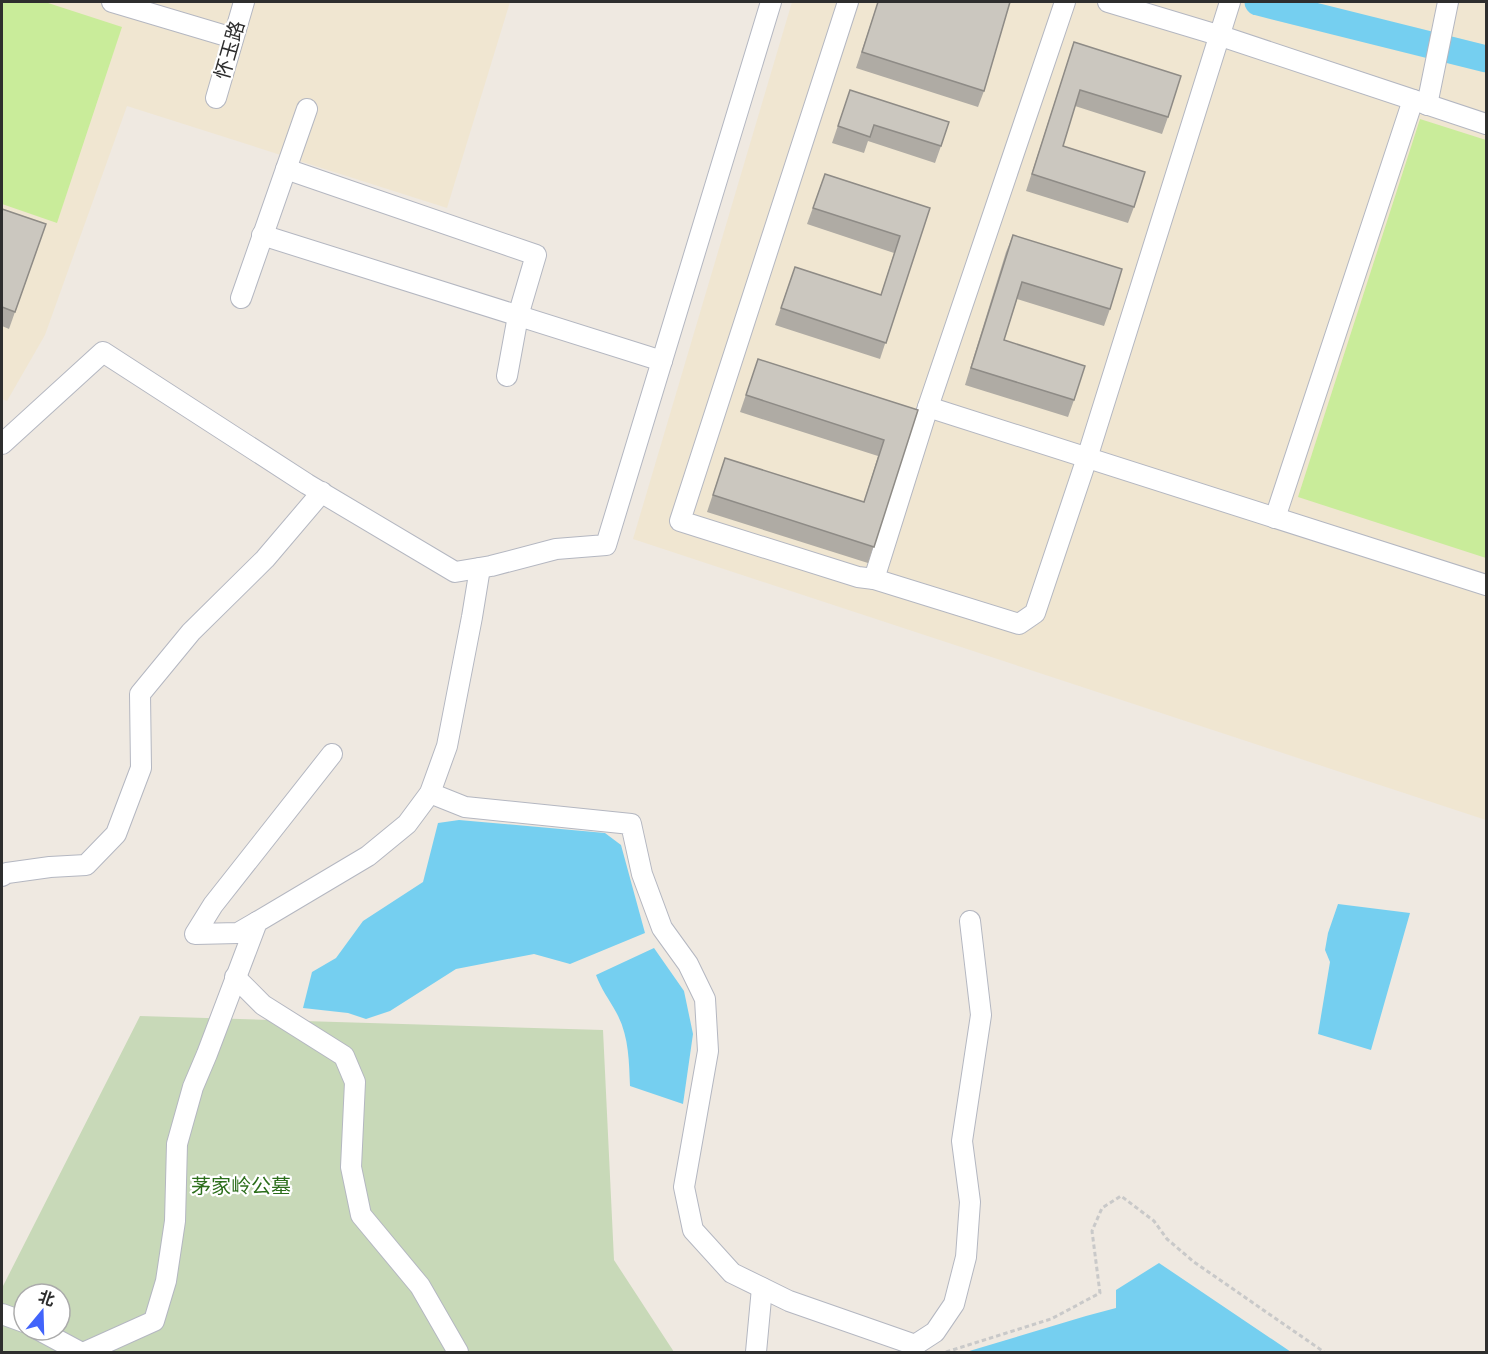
<svg xmlns="http://www.w3.org/2000/svg" width="1488" height="1354" font-family="Karla,'Noto Sans SC',sans-serif">
  <style>
    .education { fill: #f0e6d1 }
    .cemetery { fill: #c8d9b8; fill-rule: evenodd }
    .pitch { fill: #c9ec9a }
    .water { fill: #75cff0 }
    .lines { fill: none; stroke-linecap: round; stroke-linejoin: round }
    .river { stroke: #75cff0; stroke-width: 27 }
    .minor-casing { stroke: #b4b7c1; stroke-width: 22 }
    .path { stroke: #c9c9c9; stroke-width: 3; stroke-dasharray: 4.5 3; stroke-linecap: butt }
    .minor { stroke: #fff; stroke-width: 20 }
    .wall { fill: #afaba4 }
    .building { fill: #cbc7bf; stroke: #8e8b86; stroke-width: 1.5 }
    .labels { text-anchor: middle; dominant-baseline: central; stroke-width: 4.5; stroke-linejoin: round; paint-order: stroke }
    .street-label { font-size: 20px; fill: #2e2e2e; stroke: #fff }
    .park-label { font-size: 20px; fill: #2c6e1b; stroke: #fff }
  </style>
  <rect width="100%" height="100%" fill="#efe9e1"/>
  <g class="education">
    <polygon points="2,2 510,2 447,208 127,106 45,335 7,401 2,399"/>
    <polygon points="792,2 1486,2 1486,820 633,539"/>
  </g>
  <path class="cemetery" d="M140,1016L603,1030L614,1260L674,1352H2V1288ZM24,1294H60V1330H24Z"/>
  <g class="pitch">
    <polygon points="2,2 45,2 122,27 57,223 2,204"/>
    <polygon points="1420,119 1486,140 1486,558 1298,497"/>
  </g>
  <g class="water">
    <polygon points="459,820 605,833 621,845 645,933 570,964 534,954 456,969 390,1011 366,1019 348,1013 303,1008 312,972 336,958 363,921 423,882 438,823"/>
    <polygon points="1338,904 1410,913 1371,1050 1318,1034 1330,962 1325,950 1328,933"/>
    <path d="M654,948L684,991L693,1034L683,1104L630,1086C629,1061 629,1035 616,1012C609,999 601,989 596,975Z"/>
    <polygon points="1159,1263 1291,1352 966,1352 1086,1316 1116,1308 1116,1290"/>
  </g>
  <g class="lines">
    <polyline class="river" points="1258,2 1486,59"/>
    <g class="minor-casing">
      <g id="minor">
        <polyline points="112,2 233,38"/>
        <polyline points="848,2 680,521 858,577 874,579 1019,624 1035,613 1087,458 1230,2"/>
        <polyline points="1108,2 1221,36 1486,124"/>
        <polyline points="216,98 244,2"/>
        <polyline points="1427,105 1448,2"/>
        <polyline points="286,169 536,255 518,316 507,376"/>
        <polyline points="262,235 662,361"/>
        <polyline points="241,298 307,109"/>
        <polyline points="928,407 1486,585"/>
        <polyline points="2,444 103,352 307,484 455,572 491,566 556,549 606,545 771,2"/>
        <polyline points="1275,518 1413,100"/>
        <polyline points="874,579 928,407 1065,2"/>
        <polyline points="430,793 465,807 631,824 642,874 662,928 688,964 705,999 708,1051 684,1187 693,1230 732,1273 789,1301 915,1345 913,1352"/>
        <polyline points="2,876 7,873 50,867 86,865 116,834 141,768 140,694 191,632 265,559 322,492"/>
        <polyline points="257,922 238,933 195,934 213,905 332,754"/>
        <polyline points="235,977 263,1005 344,1056 355,1082 351,1167 361,1215 420,1286 458,1352"/>
        <polyline points="2,1314 24,1322"/>
        <polyline points="39,1330 80,1352"/>
        <polyline points="915,1345 935,1332 954,1304 966,1257 970,1202 962,1141 981,1015 970,921"/>
        <polyline points="85,1352 154,1321 166,1281 175,1221 177,1144 193,1087 207,1054 257,922 368,856 407,824 430,793 447,746 472,617 480,568"/>
        <polyline points="756,1352 762,1288"/>
      </g>
    </g>
    <polyline class="path" points="946,1352 1051,1319 1100,1293 1092,1231 1102,1208 1121,1196 1154,1221 1167,1239 1194,1262 1324,1352"/>
    <use href="#minor" class="minor"/>
  </g>
  <g class="wall">
    <polygon points="878,2 1010,2 984,91 978,107 856,68"/>
    <polygon points="1074,42 1168,117 1162,134 1075,106 1063,146 1134,207 1128,223 1026,191"/>
    <polygon points="850,90 941,146 935,163 868,141 864,153 832,143"/>
    <polygon points="825,174 930,208 880,359 775,325 795,267 881,295 894,253 807,224"/>
    <polygon points="2,209 46,224 9,329 2,326"/>
    <polygon points="1013,235 1110,309 1104,326 1017,299 1004,340 1074,400 1068,417 965,385 1006,252"/>
    <polygon points="758,359 918,410 868,563 707,512 725,458 864,502 878,456 740,412"/>
  </g>
  <g class="building">
    <polygon points="878,2 1010,2 984,91 862,52"/>
    <polygon points="1074,42 1181,76 1168,117 1080,90 1063,146 1145,172 1134,207 1032,174"/>
    <polygon points="850,90 949,122 941,146 874,125 870,137 838,126"/>
    <polygon points="825,174 930,208 886,343 781,308 795,267 881,295 900,236 813,208"/>
    <polygon points="2,209 46,224 15,312 2,307"/>
    <polygon points="1013,235 1122,269 1110,309 1022,282 1004,340 1085,366 1074,400 971,368"/>
    <polygon points="758,359 918,410 874,547 713,495 725,458 864,502 884,440 746,395"/>
  </g>
  <g class="labels">
    <g class="street-label">
      <text transform="translate(230 50) rotate(-74)">怀玉路</text>
    </g>
    <g class="park-label">
      <text x="241" y="1186">茅家岭公墓</text>
    </g>
  </g>
  <rect width="1488" height="1354" fill="none" stroke="#2e2e2e" stroke-width="6"/>
  <g transform="translate(42 1312) rotate(19)"><circle r="28" fill="#ffffff" stroke="#ababab" stroke-width="1.5"/>
  <path d="M0-4.5L10 22L0 15L-10 22Z" fill="#4264fb"/>
  <text y="-9" font-size="16" font-weight="bold" text-anchor="middle" fill="#2e2e2e">北</text>
  </g>
</svg>
